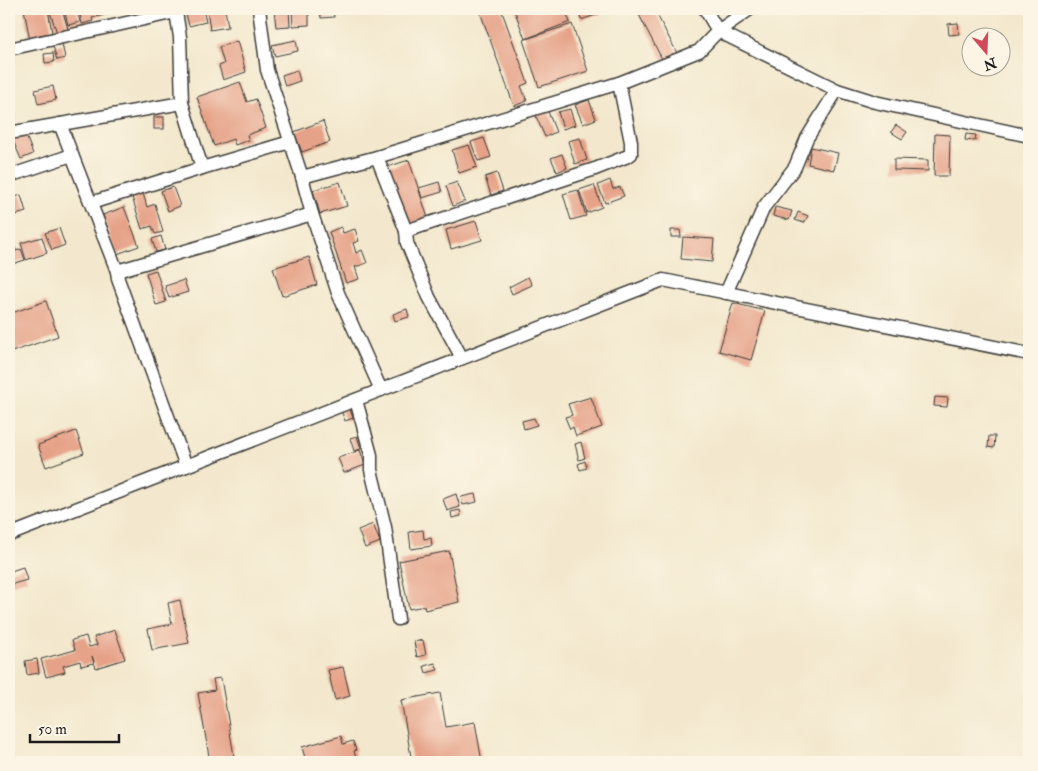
<svg xmlns="http://www.w3.org/2000/svg" width="1038" height="771" font-family="'IM FELL Double Pica',serif">
  <style>
    .building { fill: #e6a288 }
    .lines { fill: none; stroke-linecap: round; stroke-linejoin: round }
    .minor-casing { stroke: #3c3b37; stroke-width: 15 }
    .minor { stroke: #fff; stroke-width: 12 }
  </style>
  <rect width="100%" height="100%" fill="#fcf5e5"/>
  <filter id="ink" filterUnits="userSpaceOnUse"><feTurbulence type="fractalNoise" baseFrequency=".02" numOctaves="2"/><feDisplacementMap in="SourceGraphic" scale="10" xChannelSelector="R" yChannelSelector="G"/><feConvolveMatrix kernelMatrix="1 2 1 2 8 2 1 2 1" color-interpolation-filters="sRGB"/></filter>
  <filter id="wash" filterUnits="userSpaceOnUse"><feTurbulence type="fractalNoise" baseFrequency=".0096" numOctaves="4" result="noise"/><feDisplacementMap in="SourceGraphic" scale="20" xChannelSelector="R" yChannelSelector="G"/><feGaussianBlur stdDeviation="1.12" result="paint"/><feColorMatrix in="noise" values="0 0 0 0 0 0 0 0 0 0 0 0 0 0 0 0 0 1.4 0 .05"/><feComposite in="paint" operator="in"/></filter>
  <g filter="url(#wash)">
    <rect width="100%" height="100%" fill="#f3e8cd"/>
    <g id="blocks">
      <g class="building">
        <polygon points="24,9 48,9 52,33 39,35 40,39 30,41"/>
        <polygon points="49,9 62,9 68,29 57,33"/>
        <polygon points="64,9 77,9 80,22 68,25"/>
        <polygon points="79,9 103,9 104,15 92,18 93,21 82,24"/>
        <polygon points="104,9 116,9 116,12 105,14"/>
        <polygon points="191,9 203,9 206,22 189,26 185,10"/>
        <polygon points="207,9 225,9 228,27 210,30"/>
        <polygon points="274,9 289,9 290,26 276,27"/>
        <polygon points="292,9 309,9 309,25 293,26"/>
        <polygon points="320,9 333,9 334,17 321,18"/>
        <polygon points="479,9 501,9 528,83 521,86 527,101 514,106"/>
        <polygon points="514,9 565,9 570,22 525,39"/>
        <polygon points="578,9 613,9 581,20"/>
        <polygon points="636,9 654,9 677,53 663,61"/>
        <polygon points="9,19 15,46 9,47"/>
        <polygon points="958,23 959,34 949,35 948,24"/>
        <polygon points="572,24 588,71 539,87 523,40"/>
        <polygon points="296,40 298,51 275,56 272,45"/>
        <polygon points="237,41 246,72 223,80 219,66 224,64 219,47"/>
        <polygon points="62,44 65,58 57,60 53,46"/>
        <polygon points="53,53 54,62 45,63 44,54"/>
        <polygon points="297,70 300,81 285,86 282,75"/>
        <polygon points="240,82 247,102 256,99 266,128 247,135 249,140 235,145 233,139 214,146 197,97"/>
        <polygon points="53,86 56,100 38,104 35,90"/>
        <polygon points="9,98 16,118 9,120"/>
        <polygon points="589,100 596,119 583,124 575,105"/>
        <polygon points="547,109 556,132 545,137 535,114"/>
        <polygon points="570,109 575,125 563,129 558,112"/>
        <rect x="154" y="117" width="10" height="12"/>
        <polygon points="323,121 330,142 302,152 294,132"/>
        <polygon points="896,125 907,132 902,139 891,132"/>
        <polygon points="25,133 33,154 21,159 12,138"/>
        <polygon points="935,134 950,135 949,176 934,176"/>
        <polygon points="966,134 976,135 975,141 965,140"/>
        <polygon points="484,138 491,157 478,161 471,142"/>
        <polygon points="580,138 587,160 575,164 568,141"/>
        <polygon points="469,145 477,167 459,173 452,150"/>
        <polygon points="811,147 838,153 834,170 808,164"/>
        <polygon points="562,154 567,168 557,172 551,158"/>
        <polygon points="894,159 928,160 928,171 894,170"/>
        <polygon points="409,160 428,218 406,225 387,167"/>
        <polygon points="497,173 503,191 491,195 485,177"/>
        <polygon points="610,180 613,189 620,187 624,196 605,203 598,185"/>
        <polygon points="340,182 347,206 320,214 313,190"/>
        <polygon points="439,182 442,192 422,198 419,188"/>
        <polygon points="457,182 465,201 453,206 446,186"/>
        <polygon points="594,185 602,207 587,213 579,190"/>
        <polygon points="173,187 180,206 168,211 161,191"/>
        <polygon points="578,190 586,216 571,220 563,194"/>
        <polygon points="143,193 147,207 155,204 163,232 155,234 152,226 142,229 132,197"/>
        <polygon points="21,195 26,212 9,217 9,199"/>
        <polygon points="124,207 139,246 117,254 103,215"/>
        <polygon points="775,207 792,211 789,220 773,216"/>
        <polygon points="798,212 808,216 804,223 795,220"/>
        <polygon points="476,221 482,240 451,249 446,230"/>
        <polygon points="341,227 343,233 355,229 359,241 353,243 356,253 362,250 367,263 355,267 359,279 346,283 329,232"/>
        <polygon points="59,228 65,245 52,250 45,233"/>
        <polygon points="671,230 680,230 681,237 671,237"/>
        <polygon points="161,236 165,250 156,252 152,239"/>
        <polygon points="42,237 47,253 26,260 21,243"/>
        <polygon points="683,237 714,239 712,262 681,259"/>
        <polygon points="13,240 16,251 21,249 25,260 12,264 9,254 9,241"/>
        <polygon points="309,257 317,285 282,296 273,268"/>
        <polygon points="156,270 166,302 156,305 146,273"/>
        <polygon points="528,277 532,285 512,294 509,287"/>
        <polygon points="184,280 188,292 169,298 165,286"/>
        <polygon points="46,301 58,336 9,353 9,314"/>
        <polygon points="733,303 765,311 751,360 719,351"/>
        <polygon points="407,309 409,317 395,321 393,314"/>
        <polygon points="591,397 602,427 576,436 573,427 570,429 565,417 572,415 568,404"/>
        <polygon points="935,397 948,398 947,407 934,406"/>
        <polygon points="349,407 353,418 345,421 341,410"/>
        <polygon points="534,418 537,425 524,429 522,421"/>
        <polygon points="76,431 84,453 46,467 38,445"/>
        <polygon points="357,436 361,449 354,451 350,438"/>
        <polygon points="989,436 995,436 994,448 988,447"/>
        <polygon points="581,442 585,458 579,460 575,444"/>
        <polygon points="360,450 365,465 344,473 338,458"/>
        <polygon points="585,461 587,468 580,470 578,464"/>
        <polygon points="456,494 460,507 447,511 443,499"/>
        <polygon points="475,494 477,502 463,505 461,497"/>
        <polygon points="460,510 461,516 452,518 451,512"/>
        <polygon points="373,524 380,542 365,548 358,530"/>
        <polygon points="423,530 424,539 431,538 432,546 411,549 409,532"/>
        <polygon points="449,551 459,602 425,610 424,606 409,609 399,561"/>
        <polygon points="9,567 11,571 23,567 27,580 9,585"/>
        <polygon points="180,600 189,643 152,650 148,629 172,624 168,603"/>
        <polygon points="115,630 125,659 96,668 92,656 94,663 81,666 80,661 63,666 65,672 46,677 41,659 75,650 72,640 86,636 89,647 97,645 94,637"/>
        <polygon points="423,640 426,655 417,657 414,642"/>
        <polygon points="37,659 39,673 27,675 25,661"/>
        <polygon points="435,663 438,670 426,673 424,666"/>
        <polygon points="343,667 350,696 335,700 328,670"/>
        <polygon points="221,678 235,762 210,762 198,693 215,690 213,679"/>
        <polygon points="440,693 446,727 475,722 482,762 412,762 401,700"/>
        <polygon points="341,736 343,744 353,741 356,750 354,751 357,762 306,762 302,747"/>
      </g>
    </g>
  </g>
  <g filter="url(#ink)">
    <use href="#blocks" fill-opacity="0" stroke="#3c3b37" stroke-width="1"/>
    <g class="lines">
      <g class="minor-casing">
        <g id="minor">
          <polyline points="259,9 267,70 302,177 312,214 338,293 381,390"/>
          <polyline points="705,9 718,31 837,90 875,102 1029,136"/>
          <polyline points="9,49 176,12"/>
          <polyline points="60,124 117,271 118,279 186,466"/>
          <polyline points="9,133 182,103"/>
          <polyline points="377,157 406,231 407,243 429,297 462,358"/>
          <polyline points="202,168 290,142"/>
          <polyline points="9,176 72,155"/>
          <polyline points="302,177 377,157 619,83 699,51 718,31 750,9"/>
          <polyline points="91,203 202,168 182,103 180,37 176,12 177,9"/>
          <polyline points="406,231 595,169 628,156 631,154 631,142 619,83"/>
          <polyline points="117,271 312,214"/>
          <polyline points="726,293 764,207 795,167 807,138 837,90"/>
          <polyline points="356,400 371,455 371,470 385,527 398,619"/>
          <polyline points="9,535 663,280 1029,354"/>
        </g>
      </g>
      <use href="#minor" class="minor"/>
    </g>
  </g>
  <rect width="1038" height="771" fill="none" stroke="#fcf5e5" stroke-width="30"/>
  <g transform="translate(986 52) rotate(161)"><circle r="24" fill="#fcf5e5" stroke="#a29e95"/>
  <path d="M0-4L9 19L0 12L-9 19Z" fill="#d1495b"/>
  <text y="-8" font-size="14" font-weight="bold" text-anchor="middle" fill="#1c1c1c">N</text>
  </g>
  <path d="M30 734v8h89v-8" fill="none" stroke="#1c1c1c" stroke-width="2.5"/>
  <text x="38" y="734" font-size="15" fill="#1c1c1c" stroke="#fcf5e5" stroke-width="4" paint-order="stroke">50 m</text>
</svg>
